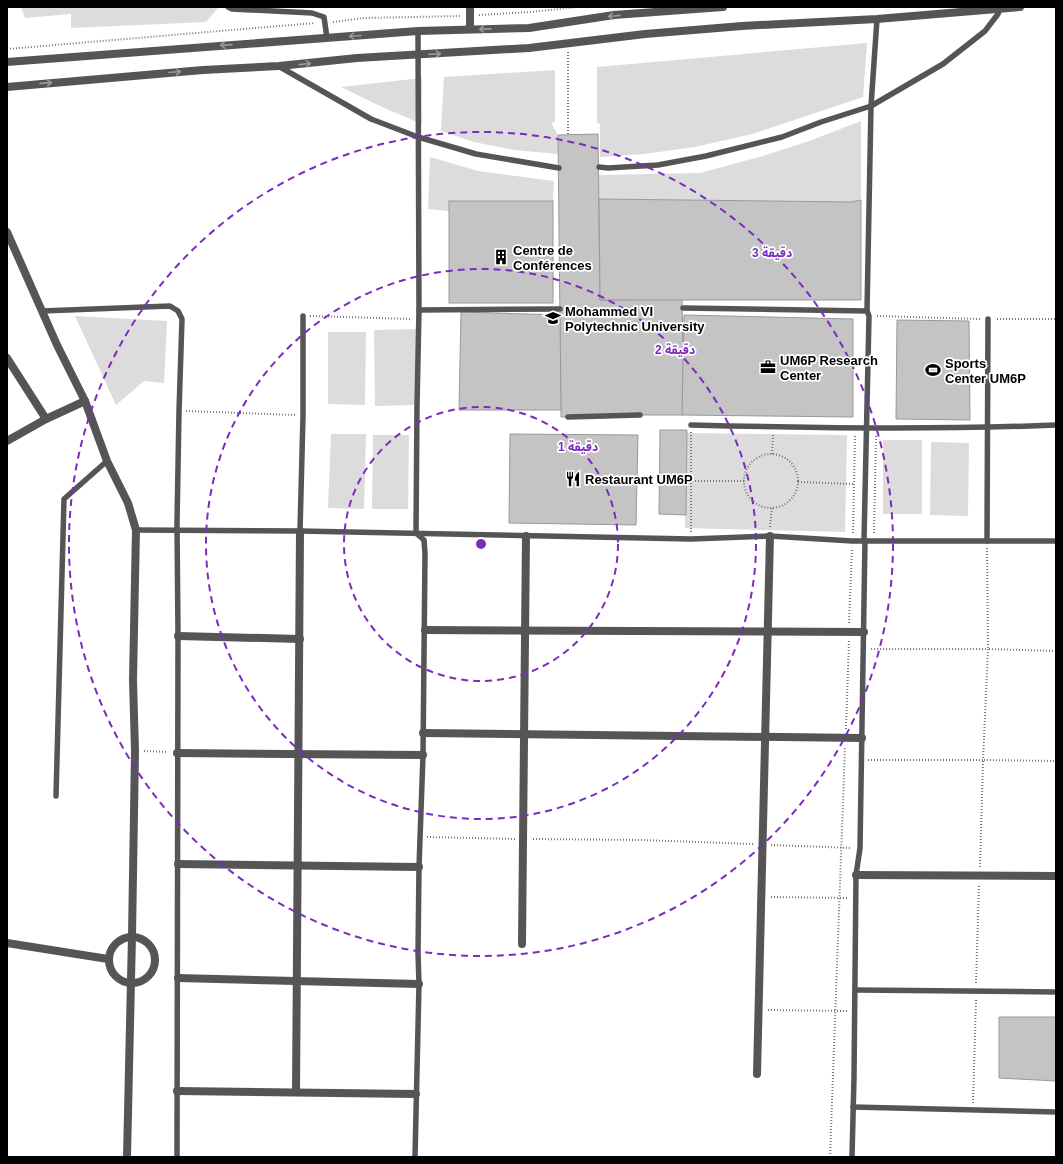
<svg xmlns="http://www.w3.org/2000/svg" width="1063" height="1164" font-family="Helvetica,'Noto Sans Arabic',sans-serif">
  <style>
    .green { fill: #dcdcdc }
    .building { fill: #c4c4c4; stroke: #999 }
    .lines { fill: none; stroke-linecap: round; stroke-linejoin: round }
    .path { stroke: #777; stroke-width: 2; stroke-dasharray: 1 2; stroke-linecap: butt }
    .service { stroke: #555; stroke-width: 5.5 }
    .pedestrian { stroke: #555; stroke-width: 8 }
    .minor { stroke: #555; stroke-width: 8 }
    .tertiary { stroke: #555; stroke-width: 8 }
    .oneway { stroke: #999 }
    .ring { fill: none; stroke: #7b2cbf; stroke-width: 2; stroke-dasharray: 7 5 }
    .labels { text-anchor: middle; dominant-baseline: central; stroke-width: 3.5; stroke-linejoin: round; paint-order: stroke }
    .poi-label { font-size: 13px; font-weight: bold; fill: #000; stroke: #fff; text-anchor: start }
    .centre { fill: #7b2cbf; stroke: #fff; stroke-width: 2 }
    .ring-label { font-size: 12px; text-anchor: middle; font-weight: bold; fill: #7b2cbf; stroke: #fff; stroke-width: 3.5; stroke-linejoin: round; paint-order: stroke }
  </style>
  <rect width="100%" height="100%" fill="#fff"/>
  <g class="green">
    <polygon points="21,7 219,7 206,22 71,28 71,14 25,18"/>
    <polygon points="867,43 863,97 752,134 695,147 644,154 600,157 600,124 597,123 597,67"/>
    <polygon points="555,70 555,122 551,123 558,135 558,154 514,150 474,142 441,131 444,77"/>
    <polygon points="422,78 422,124 382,107 341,87"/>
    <polygon points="861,121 861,200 851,202 599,199 599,175 700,173 763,156 809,141"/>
    <polygon points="430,157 478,171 554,181 553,201 450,201 449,211 428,209"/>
    <polygon points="75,316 167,321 164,383 144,381 116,405"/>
    <polygon points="416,329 417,405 375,406 374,330"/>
    <polygon points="328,332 366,332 365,405 328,404"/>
    <polygon points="687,433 847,435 845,532 685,528"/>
    <polygon points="331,434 366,434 364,509 328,508"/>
    <polygon points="373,435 409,435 408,509 372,509"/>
    <rect x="883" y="440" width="39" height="74"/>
    <polygon points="931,442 969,443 968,516 930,515"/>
  </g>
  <g class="building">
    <polygon points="598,134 600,300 682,299 684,415 640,415 561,417 558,135"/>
    <polygon points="599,199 851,202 861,200 861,300 600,300"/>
    <rect x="449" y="201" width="104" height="102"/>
    <polygon points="461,312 560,315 561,410 459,410"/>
    <polygon points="684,315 853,319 853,417 682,415"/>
    <polygon points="897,320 969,321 970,420 896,419"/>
    <polygon points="660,430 687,430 686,515 659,514"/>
    <polygon points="510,434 638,435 636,525 509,523"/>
    <polygon points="999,1017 1056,1017 1056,1081 999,1078"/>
  </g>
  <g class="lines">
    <g class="path">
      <polyline points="479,15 531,12 578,7"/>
      <polyline points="333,22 364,18 461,16"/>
      <polyline points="7,49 315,23"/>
      <polyline points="568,52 568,135"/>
      <polyline points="310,316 412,319"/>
      <polyline points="877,316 980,319"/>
      <polyline points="997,319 1056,319"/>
      <polyline points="186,411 295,415"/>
      <circle cx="771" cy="481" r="27"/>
      <polyline points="772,454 773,434"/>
      <polyline points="692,481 744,481"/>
      <polyline points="798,482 853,484"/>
      <polyline points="770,527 772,508"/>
      <polyline points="691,532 691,432"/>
      <polyline points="853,533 855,435"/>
      <polyline points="874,533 876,436"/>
      <polyline points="987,548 988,649 1056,651"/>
      <polyline points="849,623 852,549"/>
      <polyline points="846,729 849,641"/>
      <polyline points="144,751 168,752"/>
      <polyline points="868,760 983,760 988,649 871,649"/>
      <polyline points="427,837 515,839"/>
      <polyline points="533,839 641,840 753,844"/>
      <polyline points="771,845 852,848"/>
      <polyline points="980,867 983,760 1056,761"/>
      <polyline points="771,897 848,898"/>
      <polyline points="976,983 979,885"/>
      <polyline points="768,1010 847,1011"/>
      <polyline points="973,1103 976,999"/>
      <polyline points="830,1157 845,747"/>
    </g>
    <g class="service">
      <polyline points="228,7 232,9 312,13 324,17 327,38"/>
      <polyline points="280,67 371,119 418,137 476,154 559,168"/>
      <polyline points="599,167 608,168 658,165 706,156 782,137 821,122 871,106 943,64 985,31 998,14 1000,9"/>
      <polyline points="683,308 867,311"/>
      <polyline points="419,310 560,309"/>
      <polyline points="42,311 170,306 178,311 182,319 179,411 177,523 178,636 177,1157"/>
      <polyline points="568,417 640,415"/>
      <path d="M691,425C813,428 934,430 1056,425"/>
      <polyline points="136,530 300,531 691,539 770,536 852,541 1056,541"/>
      <polyline points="300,531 303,416 303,316"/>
      <polyline points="864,540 869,316 867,311 871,106 877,19"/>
      <polyline points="987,541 988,319"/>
      <polyline points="56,796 64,499 107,461"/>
      <polyline points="856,990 1056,992"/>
      <polyline points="853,1107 1056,1112"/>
      <polyline points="415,1157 419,984 418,953 419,867 423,755 425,554 424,540 416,533 417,405 419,310 418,31"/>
      <polyline points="852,1157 854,1077 856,875 860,848 865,540"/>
    </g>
    <g class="pedestrian">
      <polyline points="425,630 864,632"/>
      <polyline points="178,636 300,639"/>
      <polyline points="423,733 862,738"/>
      <polyline points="177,753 423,755"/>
      <polyline points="178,864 419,867"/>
      <polyline points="856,875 1056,876"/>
      <polyline points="522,944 526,536"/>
      <polyline points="178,978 419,984"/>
      <polyline points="757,1074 770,536"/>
      <polyline points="177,1091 416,1094"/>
      <polyline points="296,1092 300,531"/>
    </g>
    <g class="minor">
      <polyline points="470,29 470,7"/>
      <polyline points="7,232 57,345 85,401 107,461 128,503 136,530 133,680 135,751 132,936 127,1157"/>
      <polyline points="7,358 46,419"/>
      <polyline points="7,441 46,419 85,401"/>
      <circle cx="132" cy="960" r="23"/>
      <polyline points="7,943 108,959"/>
    </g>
    <g class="tertiary">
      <polyline points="7,62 418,31 529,28 614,15 723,7"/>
      <polyline points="7,87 203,70 279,66 357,58 529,48 645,34 742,26 877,19 1020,7"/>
    </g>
  </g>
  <defs><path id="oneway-shaft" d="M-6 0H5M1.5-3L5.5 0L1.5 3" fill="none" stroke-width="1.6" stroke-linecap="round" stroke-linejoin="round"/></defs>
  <g class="oneway">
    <use href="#oneway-shaft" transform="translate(614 16) rotate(174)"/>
    <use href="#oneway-shaft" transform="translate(485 29) rotate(179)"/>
    <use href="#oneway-shaft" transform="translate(355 36) rotate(175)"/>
    <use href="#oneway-shaft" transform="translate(226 45) rotate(176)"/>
    <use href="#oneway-shaft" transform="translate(435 54) rotate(-4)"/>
    <use href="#oneway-shaft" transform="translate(305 64) rotate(-6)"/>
    <use href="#oneway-shaft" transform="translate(175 72) rotate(-5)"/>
    <use href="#oneway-shaft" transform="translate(46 83) rotate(-4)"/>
  </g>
  <g class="ring">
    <circle cx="481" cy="544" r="137"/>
    <circle cx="481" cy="544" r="275"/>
    <circle cx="481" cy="544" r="412"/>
  </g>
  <defs>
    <g id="building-bare" transform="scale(1.2)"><path d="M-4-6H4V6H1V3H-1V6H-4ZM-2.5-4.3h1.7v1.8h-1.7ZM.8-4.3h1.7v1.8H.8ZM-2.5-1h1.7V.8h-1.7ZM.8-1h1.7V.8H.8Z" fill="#000" stroke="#fff" stroke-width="2.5" paint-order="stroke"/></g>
    <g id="university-bare" transform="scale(1.2)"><path d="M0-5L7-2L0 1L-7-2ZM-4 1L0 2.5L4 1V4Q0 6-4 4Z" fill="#000" stroke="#fff" stroke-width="2.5" paint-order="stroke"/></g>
    <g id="office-bare" transform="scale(1.2)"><path d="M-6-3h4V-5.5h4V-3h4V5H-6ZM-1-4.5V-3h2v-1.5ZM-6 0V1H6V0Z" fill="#000" stroke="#fff" stroke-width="2.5" paint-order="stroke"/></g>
    <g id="stadium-bare" transform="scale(1.2)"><path d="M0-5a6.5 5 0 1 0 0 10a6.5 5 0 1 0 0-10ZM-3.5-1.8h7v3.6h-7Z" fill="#000" stroke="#fff" stroke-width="2.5" paint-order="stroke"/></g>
    <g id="restaurant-bare" transform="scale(1.2)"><path d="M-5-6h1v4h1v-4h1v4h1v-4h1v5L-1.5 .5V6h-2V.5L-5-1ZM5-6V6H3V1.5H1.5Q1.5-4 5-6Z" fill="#000" stroke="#fff" stroke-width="2.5" paint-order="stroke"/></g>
  </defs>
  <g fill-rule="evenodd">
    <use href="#building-bare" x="501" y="257"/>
    <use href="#university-bare" x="553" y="318"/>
    <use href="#office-bare" x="768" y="367"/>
    <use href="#stadium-bare" x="933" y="370"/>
    <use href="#restaurant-bare" x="573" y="479"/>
  </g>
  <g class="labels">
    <g class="poi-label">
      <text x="513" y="250">Centre de<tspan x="513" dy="15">Conférences</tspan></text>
      <text x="565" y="311">Mohammed VI<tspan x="565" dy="15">Polytechnic University</tspan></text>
      <text x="780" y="360">UM6P Research<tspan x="780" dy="15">Center</tspan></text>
      <text x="945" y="363">Sports<tspan x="945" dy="15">Center UM6P</tspan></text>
      <text x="585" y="479">Restaurant UM6P</text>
    </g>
  </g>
  <circle cx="481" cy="544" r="6" class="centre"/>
  <g class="ring-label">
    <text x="772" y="257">3 دقيقة</text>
    <text x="675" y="354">2 دقيقة</text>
    <text x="578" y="451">1 دقيقة</text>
  </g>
  <rect width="1063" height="1164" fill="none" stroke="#000000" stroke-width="16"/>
</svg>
